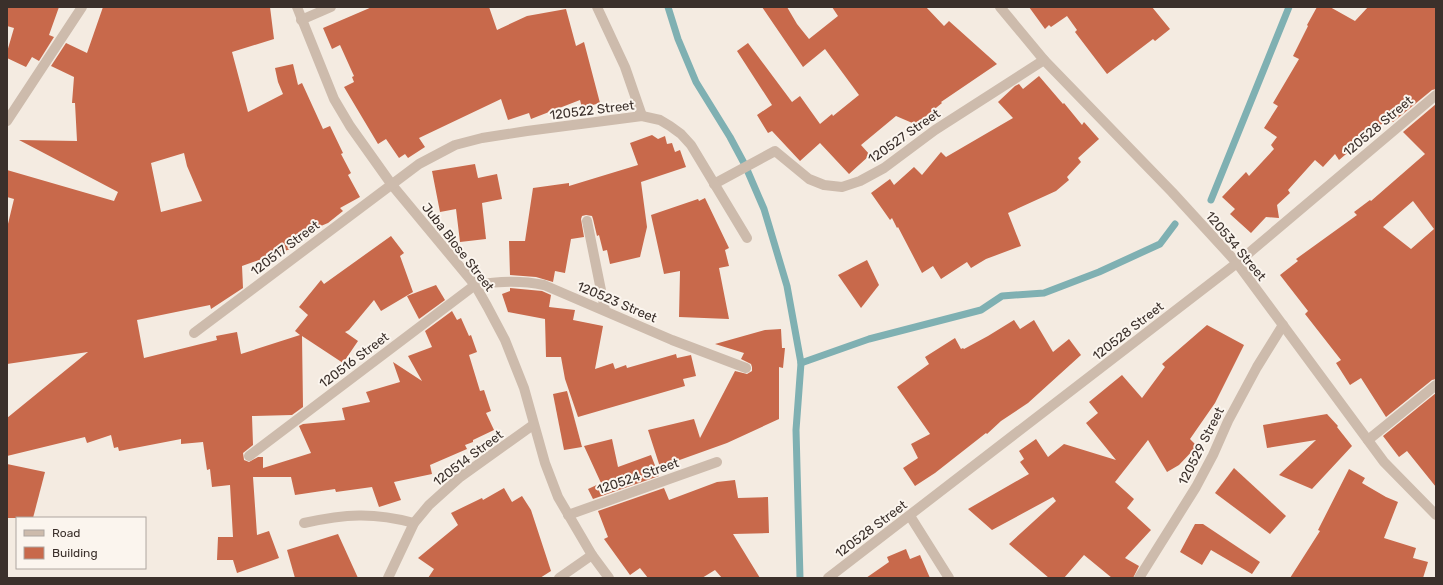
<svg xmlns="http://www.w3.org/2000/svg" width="1443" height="585" font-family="Rubik,sans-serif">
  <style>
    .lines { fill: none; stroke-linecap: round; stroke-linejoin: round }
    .stream { stroke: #7fb0b2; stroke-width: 7 }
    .building { fill: #c8694b; fill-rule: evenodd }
    .minor { stroke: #cdbbac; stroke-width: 10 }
    .labels { text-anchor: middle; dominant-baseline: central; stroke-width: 4; stroke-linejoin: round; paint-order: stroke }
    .street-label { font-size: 13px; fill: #3b302b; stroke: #fbf5ee }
  </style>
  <rect width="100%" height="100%" fill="#f4ebe1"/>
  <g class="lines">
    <g class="stream">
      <polyline points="668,7 678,39 696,82 730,137 745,165 764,209 787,286 801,363 796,430 800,578"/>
      <polyline points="1211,200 1289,7"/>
      <polyline points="801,363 869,339 981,310 1002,296 1044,293 1099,272 1160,244 1175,224"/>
    </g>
  </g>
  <g class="building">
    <polygon points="7,7 59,7 49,35 54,37 39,61 32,57 26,67 7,58 7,52 14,28 7,26"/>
    <path d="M103,7H270L274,39L232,52L248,112L283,94L278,82L275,68L293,64L298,85L302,83L323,129L330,126L343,153L341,154L351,173L348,175L360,197L340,208L343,211L328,223L290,239L296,247L242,266L243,288L211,309L210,305L137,320L144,358L217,340L216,336L237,332L241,354L300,335L295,331L308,315L299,307L321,280L324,284L391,236L404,253L400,256L413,292L381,311L374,300L349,330L345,332L358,341L343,363L302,336L303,407L292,415L252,416L253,445L243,453L244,460L249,462L258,457H263V468L311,453L299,426L303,424L345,420L342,408L370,402L366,392L400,382L393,362L422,381L408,356L432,347L425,331L452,311L457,320L461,318L469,336L471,335L477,352L469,355L480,391L484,390L491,411L486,413L494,430L473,440V442L465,445L467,449L430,465L432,474L394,482L401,500L379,507L372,487L336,492L335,489L295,495L291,477H253L257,535L269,531L279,558L237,573L233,560H217L218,537H233L230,485L212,487L210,469L207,470L203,442L181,444V439L119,451L118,447L114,448L111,435L87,443L85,437L7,456V418L88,352L7,364V228L14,199L7,197V170L114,201L118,192L19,140L77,141L75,103H72L74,77L51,66L66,43L87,53ZM184,153L187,166L202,201L161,212L151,163Z"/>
    <polygon points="372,7 489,7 497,30 527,16 566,9 576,46 584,42 600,103 582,108 580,100 531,119 529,113 508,120 501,99 419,138 425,147 408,158 405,154 399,158 386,139 378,144 344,87 354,82 352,77 354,76 340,45 332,49 323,28"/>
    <polygon points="762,7 787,7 797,24 809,39 838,16 832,7 926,7 944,26 949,21 997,64 941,102 942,103 926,116 924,122 917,125 896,116 861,145 870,155 849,174 820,143 800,161 772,131 768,133 757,115 772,105 737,51 748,43 792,102 800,96 820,124 832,114 833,116 859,95 825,49 803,67"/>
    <polygon points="1029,7 1152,7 1170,29 1155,41 1153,39 1107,74 1075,32 1077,30 1067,16 1051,27 1049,25 1045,29"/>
    <polygon points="1317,7 1330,7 1355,21 1368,7 1436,7 1436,89 1432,90 1393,122 1389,118 1339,160 1335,154 1323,167 1315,160 1288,190 1290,193 1277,205 1279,218 1266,217 1251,233 1230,214 1235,209 1222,197 1246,172 1249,176 1274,149 1271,145 1277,137 1264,128 1278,106 1273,103 1299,59 1293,56 1308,26 1307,25"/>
    <polygon points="1039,76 1063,104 1064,103 1082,125 1084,122 1099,139 1078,158 1081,162 1067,177 1069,180 1056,191 1008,213 1021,246 986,259 971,268 967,262 941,279 933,266 922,273 898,227 897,228 892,218 890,220 871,193 890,179 894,185 914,167 922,175 941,152 946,157 1013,118 998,102 1015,86 1019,84 1023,89"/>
    <path d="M1436,104V379L1432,380L1386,417L1361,378L1350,385L1336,363L1341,360L1305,314L1308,311L1280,275L1298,261L1296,259L1357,215L1354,212L1370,200L1371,201L1425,154L1403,132ZM1413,201L1434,229L1411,249L1383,227Z"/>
    <polygon points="652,135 658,139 665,136 667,144 672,143 675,152 680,150 686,167 641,182 647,227 640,257 610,264 607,250 603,251 599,235 597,236 593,219 592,216 586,215 582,216 581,219 584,237 571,239 565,273 555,271 553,282 536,277 510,275 509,241 525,241 533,188 569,183 569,186 638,165 630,143"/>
    <polygon points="475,164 478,178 497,174 502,199 482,203 486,239 460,242 456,209 440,212 432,171"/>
    <polygon points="705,198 729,248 725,250 729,266 719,268 729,319 679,317 680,271 664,274 651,215 698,199 699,201"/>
    <polygon points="867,260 879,285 861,308 838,275"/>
    <polygon points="436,285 445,300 419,319 407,296"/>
    <polygon points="510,288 542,291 551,295 549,307 575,310 573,320 603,326 595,369 613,363 615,369 626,365 627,368 676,354 677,358 691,355 696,376 683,379 685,386 578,417 565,379 561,357 546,357 545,319 508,312 502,294 510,291"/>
    <polygon points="1014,320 1020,329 1034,320 1053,352 1069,339 1081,355 1028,403 1001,421 987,434 986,433 935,473 915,486 903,468 918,458 911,444 930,434 897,387 929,364 925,357 955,338 961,349 963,348 964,349 988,336"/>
    <polygon points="1207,325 1244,345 1215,403 1190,439 1197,446 1179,465 1167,472 1148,440 1115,482 1134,499 1127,508 1151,530 1125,558 1139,566 1133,578 1112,578 1084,555 1064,578 1049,578 1009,544 1056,501 1053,497 992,530 968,509 1029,474 1020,462 1024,459 1019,451 1036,439 1048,457 1064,444 1116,460 1086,423 1098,413 1089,402 1122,375 1142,398 1165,367 1162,364"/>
    <polygon points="781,329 782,348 785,348 783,368 779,367 779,419 727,443 660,467 648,430 694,419 700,438 735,371 747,374 752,371 752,367 751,364 741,359 744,353 715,344 765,330"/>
    <polygon points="567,391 582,447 564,450 553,394"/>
    <polygon points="1436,393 1436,487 1407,451 1399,457 1383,436"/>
    <polygon points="1327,414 1338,426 1337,427 1352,446 1312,489 1279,475 1316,440 1267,448 1263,425"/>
    <polygon points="612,439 618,467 651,455 659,476 593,499 588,489 601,483 584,446"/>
    <polygon points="7,464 45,472 33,518 7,518"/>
    <polygon points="1234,468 1286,516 1270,534 1215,493"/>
    <polygon points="1349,469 1365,478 1362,483 1386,497 1398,502 1384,538 1416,548 1413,558 1428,562 1423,578 1290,578 1320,531 1318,530"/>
    <polygon points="735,480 738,498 768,497 769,533 733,534 760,578 722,578 715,570 702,578 648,578 640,568 630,575 604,539 608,537 598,511 664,488 669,500 717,482"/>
    <polygon points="504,488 512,502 522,496 531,510 551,571 540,578 428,578 434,569 418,558 458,525 451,513 482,498 483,500"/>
    <polygon points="1195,524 1203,524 1260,562 1252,574 1211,550 1202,565 1180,552"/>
    <polygon points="338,534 358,578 295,578 287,550"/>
    <polygon points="906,549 910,559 920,555 930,578 866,578 889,562 887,557"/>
  </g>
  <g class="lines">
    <g class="minor">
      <polyline points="297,7 334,99 350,126 392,185 475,285 487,306 505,340 524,388 545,463 558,497 592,555 609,578"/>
      <polyline points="597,7 625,67 642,116"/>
      <polyline points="1000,7 1044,60 1172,192 1237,263 1384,462 1436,515"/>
      <polyline points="301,20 331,7"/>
      <polyline points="7,121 82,7"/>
      <polyline points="714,184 775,151 809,179 824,185 842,187 860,181 884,168 935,130 1044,60"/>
      <polyline points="587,221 605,310"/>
      <polyline points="194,333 419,164 455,145 482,138 527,131 642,116 660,120 670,126 681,134 691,145 747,238"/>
      <polyline points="1368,440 1436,385"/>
      <path d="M249,456L475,285C498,281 520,280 544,285L672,340L746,368"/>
      <polyline points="568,515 717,462"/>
      <polyline points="910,516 949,578"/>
      <path d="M304,523C345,514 373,512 414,523"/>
      <polyline points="388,578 414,523 429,505 459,478 533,425"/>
      <polyline points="559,578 592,555"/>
      <polyline points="828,578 1237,263 1436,95"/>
      <polyline points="1139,578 1196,487 1213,455 1228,421 1257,367 1283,325"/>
    </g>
  </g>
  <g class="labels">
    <g class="street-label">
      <text transform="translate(592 110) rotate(-7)">120522 Street</text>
      <text transform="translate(1378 126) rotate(-40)">120528 Street</text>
      <text transform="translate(904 136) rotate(-35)">120527 Street</text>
      <text transform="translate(1236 246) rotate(50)">120534 Street</text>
      <text transform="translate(458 247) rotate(52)">Juba Blose Street</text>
      <text transform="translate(285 248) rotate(-37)">120517 Street</text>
      <text transform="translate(617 302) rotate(23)">120523 Street</text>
      <text transform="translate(1128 331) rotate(-38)">120528 Street</text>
      <text transform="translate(354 360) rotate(-37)">120516 Street</text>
      <text transform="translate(1201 446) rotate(-63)">120529 Street</text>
      <text transform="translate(468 458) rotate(-37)">120514 Street</text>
      <text transform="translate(638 476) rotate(-19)">120524 Street</text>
      <text transform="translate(871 529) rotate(-37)">120528 Street</text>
    </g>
  </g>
  <rect width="1443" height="585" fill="none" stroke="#3b302b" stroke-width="16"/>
  <rect x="16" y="517" width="130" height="52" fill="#fbf5ee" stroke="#aea6a0"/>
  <rect x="24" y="530" width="20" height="6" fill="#cdbbac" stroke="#aea6a0"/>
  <text x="52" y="537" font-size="12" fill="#3b302b">Road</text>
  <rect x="24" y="547" width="20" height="12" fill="#c8694b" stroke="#aea6a0"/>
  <text x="52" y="557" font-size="12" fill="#3b302b">Building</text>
</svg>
